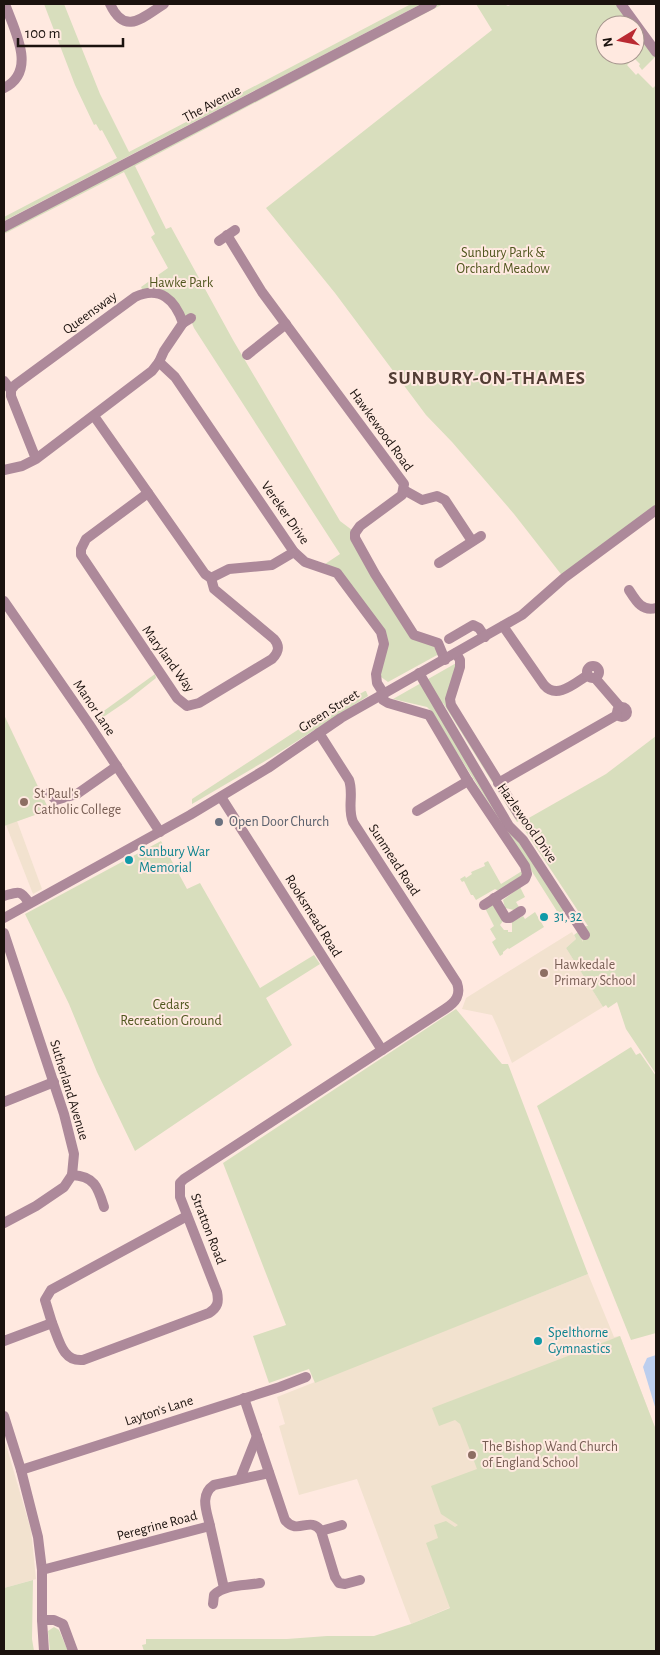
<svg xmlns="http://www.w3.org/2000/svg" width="660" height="1655" font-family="'Alegreya Sans',sans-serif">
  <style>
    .education { fill: #f2e2cf }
    .green { fill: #d8debd; fill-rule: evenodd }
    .water { fill: #bcceee }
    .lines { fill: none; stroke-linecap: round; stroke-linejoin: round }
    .minor { stroke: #ad899a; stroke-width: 10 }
    .education-dot { fill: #8d6e63; stroke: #ffe9e0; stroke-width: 2 }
    .worship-dot { fill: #6b7280; stroke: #ffe9e0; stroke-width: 2 }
    .culture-dot { fill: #0f9aa8; stroke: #ffe9e0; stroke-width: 2 }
    .labels { text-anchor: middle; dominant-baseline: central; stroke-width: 4; stroke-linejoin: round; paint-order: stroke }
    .street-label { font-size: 14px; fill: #1b120e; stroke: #ffe9e0 }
    .park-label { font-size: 14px; fill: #51571f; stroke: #ffe9e0 }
    .education-label { font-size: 14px; fill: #785e54; stroke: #ffe9e0; text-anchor: start }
    .worship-label { font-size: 14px; fill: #5b616d; stroke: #ffe9e0; text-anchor: start }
    .culture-label { font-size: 14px; fill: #0d838f; stroke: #ffe9e0; text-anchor: start }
    .district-label { font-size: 19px; font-weight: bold; letter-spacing: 1px; fill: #523d34; stroke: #ffe9e0 }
  </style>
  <rect width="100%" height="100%" fill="#ffe9e0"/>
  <g class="education">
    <polygon points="4,715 49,810 17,821 42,889 33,894 6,825 4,826"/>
    <polygon points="572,932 576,939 566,948 603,1007 512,1063 498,1028 492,1015 462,1009 466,998"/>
    <polygon points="588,1274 614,1337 620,1336 656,1430 451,1607 411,1624 357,1479 299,1495 279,1426 285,1424 277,1397"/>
    <polygon points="4,1438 31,1530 36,1579 4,1588"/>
  </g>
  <g class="green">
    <polygon points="44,4 64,4 100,94 129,152 411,4 421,4 4,221 4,217 117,158 102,130 100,131 96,124 94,125 75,85"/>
    <polygon points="436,4 443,4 135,166 166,229 171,227 233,340 340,521 352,530 411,636 433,641 439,654 388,682 381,677 379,674 387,644 325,564 340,554 194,328 189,316 185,317 154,289 142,289 141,287 168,268 151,237 155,234 124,172 4,234 4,230"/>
    <path d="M476,4H504L508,6L513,4H621L656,56L642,70L639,66L640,64L634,58L627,65L636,75L638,73L653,88L656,85V510L564,578L514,514L452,442L426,415L335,293L266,208L492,30ZM605,25H635V55H605Z"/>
    <polygon points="458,662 448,699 516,813 526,817 517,822 443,703 435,707 564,910 560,916 430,710 427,707 393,699"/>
    <polygon points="155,674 156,678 127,701 96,722 94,718"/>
    <polygon points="365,691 366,691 368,696 272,757 192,804 192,799 319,716"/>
    <polygon points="4,715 49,810 4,826"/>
    <polygon points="656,736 656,1074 626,1029 617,1002 608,1008 606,1005 603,1007 566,948 576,939 574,935 578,932 583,942 580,927 588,926 520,823 606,774"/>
    <polygon points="161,841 187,889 200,883 260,988 314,955 320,964 266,998 292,1045 135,1151 97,1072 69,1004 25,914"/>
    <polygon points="488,861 501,884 522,871 523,875 499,891 495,889 476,900 473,895 471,895 464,881 462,882 460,879 465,876 466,878 472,874 471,872 485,866 484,863"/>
    <polygon points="520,887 525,897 516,902 519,907 514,910 505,908 503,900"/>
    <polygon points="493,905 503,921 500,925 504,930 508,930 508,932 512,932 512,922 523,916 525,919 535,912 544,927 509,949 508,948 503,952 503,954 500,956 492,942 496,939 490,929 494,926 486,910 486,908"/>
    <polygon points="456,1009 502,1064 508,1064 588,1274 315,1383 309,1369 269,1383 253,1336 286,1325 223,1163"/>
    <polygon points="631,1047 636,1055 640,1053 656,1076 656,1333 631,1340 537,1106"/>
    <polygon points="620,1336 656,1430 656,1651 144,1651 142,1645 146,1644 146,1639 287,1639 327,1636 374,1636 411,1624 450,1608 426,1543 438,1538 434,1525 446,1521 455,1527 458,1525 441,1514 431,1486 477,1469 460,1424 455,1420 439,1426 432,1408"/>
    <polygon points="33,1580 32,1639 34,1651 4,1651 4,1588"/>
    <polygon points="54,1627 59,1630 68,1651 50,1651 48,1631"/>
  </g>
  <polygon class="water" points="656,1355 656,1410 643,1367 647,1358"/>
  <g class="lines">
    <g class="minor">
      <path d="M110,4C125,36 142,18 164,4"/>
      <polyline points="621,4 656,52"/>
      <path d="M4,88C38,71 14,30 5,4"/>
      <polyline points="4,227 432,4"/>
      <polyline points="227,235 262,292 404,484 402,495 360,526 355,533 355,538 375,574 414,635 438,643 445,660"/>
      <polyline points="219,241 235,230"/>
      <polyline points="183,323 191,318"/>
      <polyline points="247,355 286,324"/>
      <polyline points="159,362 175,377 294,552 305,562 337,573 381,632 384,644 376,674 377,683 384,694"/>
      <polyline points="4,381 11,390"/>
      <polyline points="94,416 205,574 211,578 229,569 272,565 294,552"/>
      <path d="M4,470L22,466L36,459L152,371L159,362L164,351L183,323C175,300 160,285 135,297L15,385L11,390V396L36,459"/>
      <polyline points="404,490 422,500 437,496 445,500 472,541"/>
      <path d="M148,493L86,539L81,549V555L177,698L187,706L199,703L272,659C279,652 280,646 274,639L214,589L211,578"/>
      <polyline points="439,563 481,536"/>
      <path d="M629,590C636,601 642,612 656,608"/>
      <polyline points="4,601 89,724 160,832"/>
      <path d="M503,626L544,685C557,700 575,683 588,675"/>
      <polyline points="449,639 473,625 479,628 485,637"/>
      <polyline points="456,653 460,660 460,667 450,699 451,705 519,815"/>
      <circle cx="593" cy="672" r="6"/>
      <polyline points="419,673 509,826 523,840 585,935"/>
      <polyline points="595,678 620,707"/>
      <polyline points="381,696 383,700 388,703 429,715 468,781 525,866 527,874 525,879 484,905"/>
      <circle cx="622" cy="712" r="5"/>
      <polyline points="498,783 617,715"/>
      <polyline points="49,793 56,800 77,794 117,766"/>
      <polyline points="221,797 382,1050"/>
      <polyline points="417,811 468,781"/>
      <path d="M4,896C18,892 20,889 29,903"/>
      <polyline points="494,898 506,918 510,918 521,911"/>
      <polyline points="4,918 190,815 268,768 341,718 522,615 564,578 656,510"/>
      <polyline points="4,933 64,1114 74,1154 72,1175 64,1187 36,1206 4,1223"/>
      <polyline points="4,1102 54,1082"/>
      <path d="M72,1175C95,1176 98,1188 104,1207"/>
      <polyline points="52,1323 45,1300 51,1290 187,1216"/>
      <path d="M4,1341L52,1323C59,1339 62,1362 83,1360L209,1313C218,1307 219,1302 217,1292L180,1197V1183L184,1179L445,1009C456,1002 461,995 457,983L353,822C347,808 354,794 349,780L319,733"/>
      <path d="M244,1398L285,1520C298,1536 310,1515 321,1531L335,1577L339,1583L345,1584L360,1580"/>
      <polyline points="4,1416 21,1470 38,1537 42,1570 42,1620 44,1651"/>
      <polyline points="21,1470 280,1387 306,1377"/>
      <polyline points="240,1479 257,1436"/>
      <polyline points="210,1526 224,1588"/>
      <polyline points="321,1531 342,1525"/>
      <path d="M42,1570L210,1526C207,1512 199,1495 214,1485L269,1473"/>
      <path d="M213,1604L214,1595C225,1584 245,1586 260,1583"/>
      <polyline points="42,1620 54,1620 63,1624 73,1651"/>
    </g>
  </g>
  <g class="education-dot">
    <circle cx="24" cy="802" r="5"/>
    <circle cx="544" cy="973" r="5"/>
    <circle cx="472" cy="1455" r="5"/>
  </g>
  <circle class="worship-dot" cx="219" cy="822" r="5"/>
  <g class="culture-dot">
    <circle cx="129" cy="860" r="5"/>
    <circle cx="544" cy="917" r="5"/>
    <circle cx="538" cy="1341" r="5"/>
  </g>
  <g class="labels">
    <g class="street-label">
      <text transform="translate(212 104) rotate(-28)">The Avenue</text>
      <text transform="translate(90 313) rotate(-36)">Queensway</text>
      <text transform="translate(381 430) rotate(54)">Hawkewood Road</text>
      <text transform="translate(285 513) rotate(55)">Vereker Drive</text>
      <text transform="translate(168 659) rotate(54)">Maryland Way</text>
      <text transform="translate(94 708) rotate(56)">Manor Lane</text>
      <text transform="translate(329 711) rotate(-32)">Green Street</text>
      <text transform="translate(527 823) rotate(55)">Hazlewood Drive</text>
      <text transform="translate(394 860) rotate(57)">Sunmead Road</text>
      <text transform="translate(313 916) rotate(58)">Rooksmead Road</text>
      <text transform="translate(69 1090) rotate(73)">Sutherland Avenue</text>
      <text transform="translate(208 1229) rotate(69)">Stratton Road</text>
      <text transform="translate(159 1411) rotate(-18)">Layton's Lane</text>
      <text transform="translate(157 1526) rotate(-15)">Peregrine Road</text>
    </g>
    <g class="park-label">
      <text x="503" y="253">Sunbury Park &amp;<tspan x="503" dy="16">Orchard Meadow</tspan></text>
      <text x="181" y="283">Hawke Park</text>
      <text x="171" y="1005">Cedars<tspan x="171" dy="16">Recreation Ground</tspan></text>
    </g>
    <g class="education-label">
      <text x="34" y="794">St Paul's<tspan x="34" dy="16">Catholic College</tspan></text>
      <text x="554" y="965">Hawkedale<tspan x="554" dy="16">Primary School</tspan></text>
      <text x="482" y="1447">The Bishop Wand Church<tspan x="482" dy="16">of England School</tspan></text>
    </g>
    <g class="worship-label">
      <text x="229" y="822">Open Door Church</text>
    </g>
    <g class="culture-label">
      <text x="139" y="852">Sunbury War<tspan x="139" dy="16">Memorial</tspan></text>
      <text x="554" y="917">31, 32</text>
      <text x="548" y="1333">Spelthorne<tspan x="548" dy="16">Gymnastics</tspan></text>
    </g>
    <g class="district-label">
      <text x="487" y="378">SUNBURY-ON-THAMES</text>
    </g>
  </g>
  <rect width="660" height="1655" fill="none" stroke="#1b120e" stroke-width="10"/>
  <g transform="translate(620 40) rotate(260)"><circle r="24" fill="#ffe9e0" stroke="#a4938c"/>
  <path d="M0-4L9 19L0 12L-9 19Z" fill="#ba2a32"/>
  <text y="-8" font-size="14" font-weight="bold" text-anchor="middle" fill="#1b120e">N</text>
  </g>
  <path d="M18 38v8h105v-8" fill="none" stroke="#1b120e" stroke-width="2.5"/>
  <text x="25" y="38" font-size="15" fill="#1b120e" stroke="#ffe9e0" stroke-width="4" paint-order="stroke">100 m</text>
</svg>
